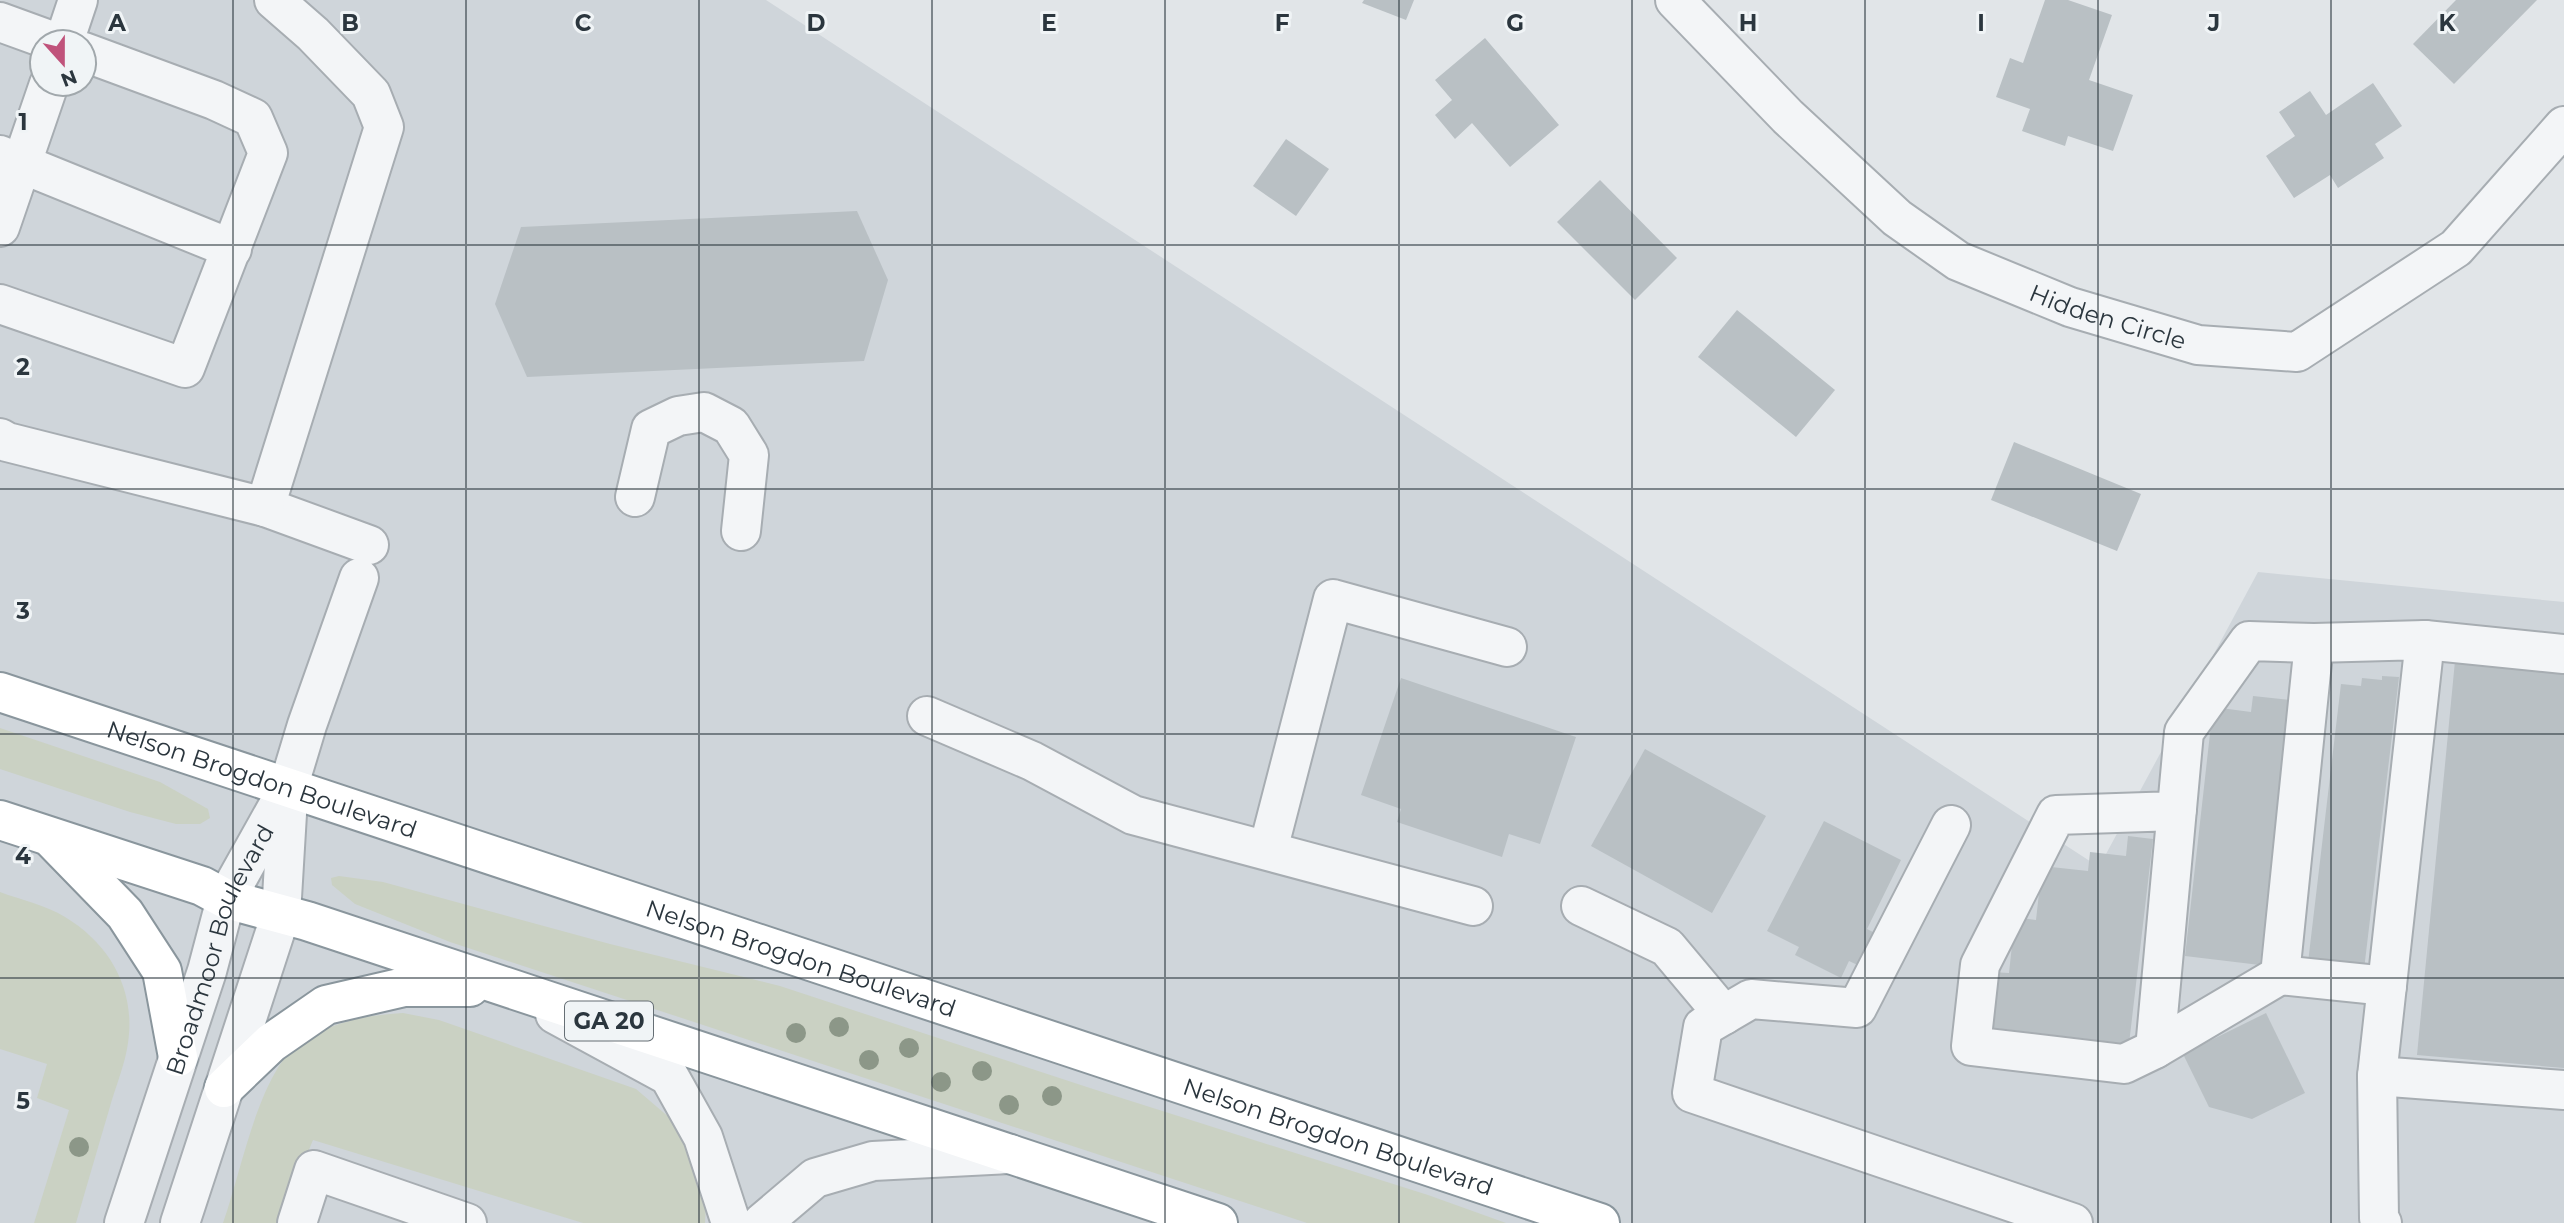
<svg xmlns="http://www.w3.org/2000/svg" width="2564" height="1223" font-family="Montserrat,sans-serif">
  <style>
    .built { fill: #cfd5da; fill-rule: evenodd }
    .green { fill: #cad1c3 }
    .building { fill: #b9c0c4 }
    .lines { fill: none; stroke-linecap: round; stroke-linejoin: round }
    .minor-casing { stroke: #a7adb2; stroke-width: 42 }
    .highway-casing { stroke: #8a969d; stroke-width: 42 }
    .minor { stroke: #f3f5f7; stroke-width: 38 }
    .highway { stroke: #fff; stroke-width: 38 }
    .tree { fill: #8c9788 }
    .grid { fill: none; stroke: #2b363e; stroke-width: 2; stroke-opacity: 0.55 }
    .labels { text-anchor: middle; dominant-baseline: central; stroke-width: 6; stroke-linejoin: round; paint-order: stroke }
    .shield { fill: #f0f4f6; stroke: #666f75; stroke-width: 2 }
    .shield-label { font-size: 23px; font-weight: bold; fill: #2b363e }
    .street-label { font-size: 24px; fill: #2b363e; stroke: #f0f4f6 }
    .grid-label { font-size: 23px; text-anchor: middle; font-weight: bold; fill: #2b363e; stroke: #f0f4f6; stroke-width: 6; stroke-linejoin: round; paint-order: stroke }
  </style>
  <rect width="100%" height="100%" fill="#e1e5e8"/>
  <path class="built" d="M0,0H766L2099,867L2258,572L2564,602V1223H0ZM42,42H84V84H42Z"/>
  <g class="green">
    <polygon points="0,728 160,782 208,809 210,818 200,824 176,824 130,812 0,769"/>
    <polygon points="339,876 383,882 610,944 780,986 1093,1089 1428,1195 1506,1223 1307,1223 450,942 355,904 332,885 331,878"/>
    <path d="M0,892C21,900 46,905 65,917C110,944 136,990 128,1043C125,1065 115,1088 109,1110C98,1147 87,1185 76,1223H34L69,1110L37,1098L47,1064L0,1049Z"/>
    <path d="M403,1013L439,1020L636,1089L677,1124L694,1153L706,1205L705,1223H583L313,1140L279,1223H223C240,1174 252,1109 279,1066C305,1027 360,1015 403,1013Z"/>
  </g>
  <g class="building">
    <polygon points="1364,0 1414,0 1406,20 1362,3"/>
    <polygon points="2045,0 2068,0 2112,15 2089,80 2133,95 2113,151 2068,136 2065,146 2022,131 2030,109 1996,97 2010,58 2023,63"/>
    <polygon points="2456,0 2537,0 2454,84 2413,44"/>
    <polygon points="1485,38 1559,125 1510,167 1472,123 1455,139 1435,115 1452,100 1435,80"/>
    <polygon points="2373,83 2402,126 2375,144 2384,158 2338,188 2330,175 2294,198 2266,156 2295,136 2279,112 2310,91 2326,115"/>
    <polygon points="1286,139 1329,169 1296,216 1253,186"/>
    <polygon points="1600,180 1677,258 1635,300 1557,222"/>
    <polygon points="857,211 888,280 864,361 527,377 495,304 521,227"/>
    <polygon points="1737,310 1835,390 1796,437 1698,357"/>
    <polygon points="2014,442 2141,494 2117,551 1991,500"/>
    <polygon points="2455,661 2564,671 2564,1068 2417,1055"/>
    <polygon points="2382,676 2399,677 2363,978 2307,971 2341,684 2361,686 2362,678 2382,680"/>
    <polygon points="1401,678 1576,737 1540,844 1509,834 1502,857 1397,822 1401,809 1361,795"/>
    <polygon points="2253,696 2291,700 2260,965 2185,956 2213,707 2251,712"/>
    <polygon points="1645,749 1766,816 1712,913 1591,846"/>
    <polygon points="1824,821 1901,860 1867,929 1881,936 1864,968 1849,961 1841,978 1795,955 1799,947 1767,931"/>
    <polygon points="2128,836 2153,839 2129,1044 1985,1027 1991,972 2009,973 2015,917 2036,920 2042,866 2088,871 2090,852 2126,856"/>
    <polygon points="2266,1013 2305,1093 2252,1119 2209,1107 2183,1054"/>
  </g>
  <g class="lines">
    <g class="minor-casing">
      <g id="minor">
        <polyline points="274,0 313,34 371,94 384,127 265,507 369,545"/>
        <path id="s1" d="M1675,0L1788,117L1897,218L1958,261L2070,307L2198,345L2297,352L2456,248L2564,126"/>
        <polyline points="0,22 55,42"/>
        <polyline points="64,42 78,0"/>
        <polyline points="0,155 232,249"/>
        <polyline points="0,227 49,84"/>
        <polyline points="0,304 185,368 268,153 253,118 214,100 84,52"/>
        <polyline points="0,438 7,442 265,507"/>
        <polyline points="635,497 651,429 678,416 704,412 731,426 749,455 741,531"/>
        <polyline points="2425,640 2564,654"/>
        <polyline points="927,716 1032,761 1133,815 1473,906"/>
        <polyline points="2177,811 2056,815 1980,965 1971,1046 2124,1064 2155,1049 2184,732 2249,641 2314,643 2425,640 2377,1076 2379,1218 2382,1223"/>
        <polyline points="1951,825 1857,1008 1751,999 1703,1027 1692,1093 2073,1223"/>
        <polyline points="1268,850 1333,599 1507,647"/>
        <polyline points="1581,906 1667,947 1724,1015"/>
        <polyline points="2280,975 2387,986"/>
        <polyline points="555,1014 669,1076 703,1137 731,1223"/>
        <polyline points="2155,1049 2280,975 2314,643"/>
        <polyline points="2377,1076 2564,1090"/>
        <path id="s2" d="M124,1223L207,971L226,899L288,788L307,725L359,578"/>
        <polyline points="180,1223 281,914 288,797"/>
        <polyline points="297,1223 314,1170 467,1223"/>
        <polyline points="762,1223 815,1178 873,1161 1010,1154"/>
      </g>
    </g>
    <g class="highway-casing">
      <g id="highway">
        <path id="s3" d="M0,692L1600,1223"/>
        <polyline points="0,820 202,886 226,899 307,921 1218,1223"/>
        <polyline points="53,840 125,914 162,971 178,1057"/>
        <polyline points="224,1088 271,1043 326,1005 404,987 470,987"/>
      </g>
    </g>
    <use href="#minor" class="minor"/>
    <use href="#highway" class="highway"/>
  </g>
  <g class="tree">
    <circle cx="839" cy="1027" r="10"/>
    <circle cx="796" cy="1033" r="10"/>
    <circle cx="909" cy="1048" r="10"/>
    <circle cx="869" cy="1060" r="10"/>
    <circle cx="982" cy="1071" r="10"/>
    <circle cx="941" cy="1082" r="10"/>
    <circle cx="1052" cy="1096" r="10"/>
    <circle cx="1009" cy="1105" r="10"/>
    <circle cx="79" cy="1147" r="10"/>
  </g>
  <path class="grid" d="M233,0V1223M466,0V1223M699,0V1223M932,0V1223M1165,0V1223M1399,0V1223M1632,0V1223M1865,0V1223M2098,0V1223M2331,0V1223M0,245H2564M0,489H2564M0,734H2564M0,978H2564"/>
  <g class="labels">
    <rect class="shield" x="565" y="1001.5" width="88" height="39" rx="5"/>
    <g class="shield-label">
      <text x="609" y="1021">GA 20</text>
    </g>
    <g class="street-label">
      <text stroke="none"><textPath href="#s1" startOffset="546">Hidden Circle</textPath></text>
      <text stroke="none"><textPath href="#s3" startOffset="276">Nelson Brogdon Boulevard</textPath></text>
      <text stroke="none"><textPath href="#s2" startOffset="290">Broadmoor Boulevard</textPath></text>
      <text stroke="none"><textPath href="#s3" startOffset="844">Nelson Brogdon Boulevard</textPath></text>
      <text stroke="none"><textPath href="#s3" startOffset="1410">Nelson Brogdon Boulevard</textPath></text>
    </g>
  </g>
  <g class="grid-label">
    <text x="117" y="31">A</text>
    <text x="350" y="31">B</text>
    <text x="583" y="31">C</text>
    <text x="816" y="31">D</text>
    <text x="1049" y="31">E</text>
    <text x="1282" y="31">F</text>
    <text x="1515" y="31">G</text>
    <text x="1748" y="31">H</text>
    <text x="1981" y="31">I</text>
    <text x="2214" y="31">J</text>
    <text x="2447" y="31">K</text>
    <text x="23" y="130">1</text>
    <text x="23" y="375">2</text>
    <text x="23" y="619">3</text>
    <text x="23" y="864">4</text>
    <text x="23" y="1109">5</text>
  </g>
  <g transform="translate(63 63) rotate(159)"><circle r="33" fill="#f0f4f6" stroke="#a1a8ac" stroke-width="2"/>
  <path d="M0-5L12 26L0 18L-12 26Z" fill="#c0537b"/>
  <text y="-10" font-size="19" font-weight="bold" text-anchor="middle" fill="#2b363e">N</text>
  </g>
</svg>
